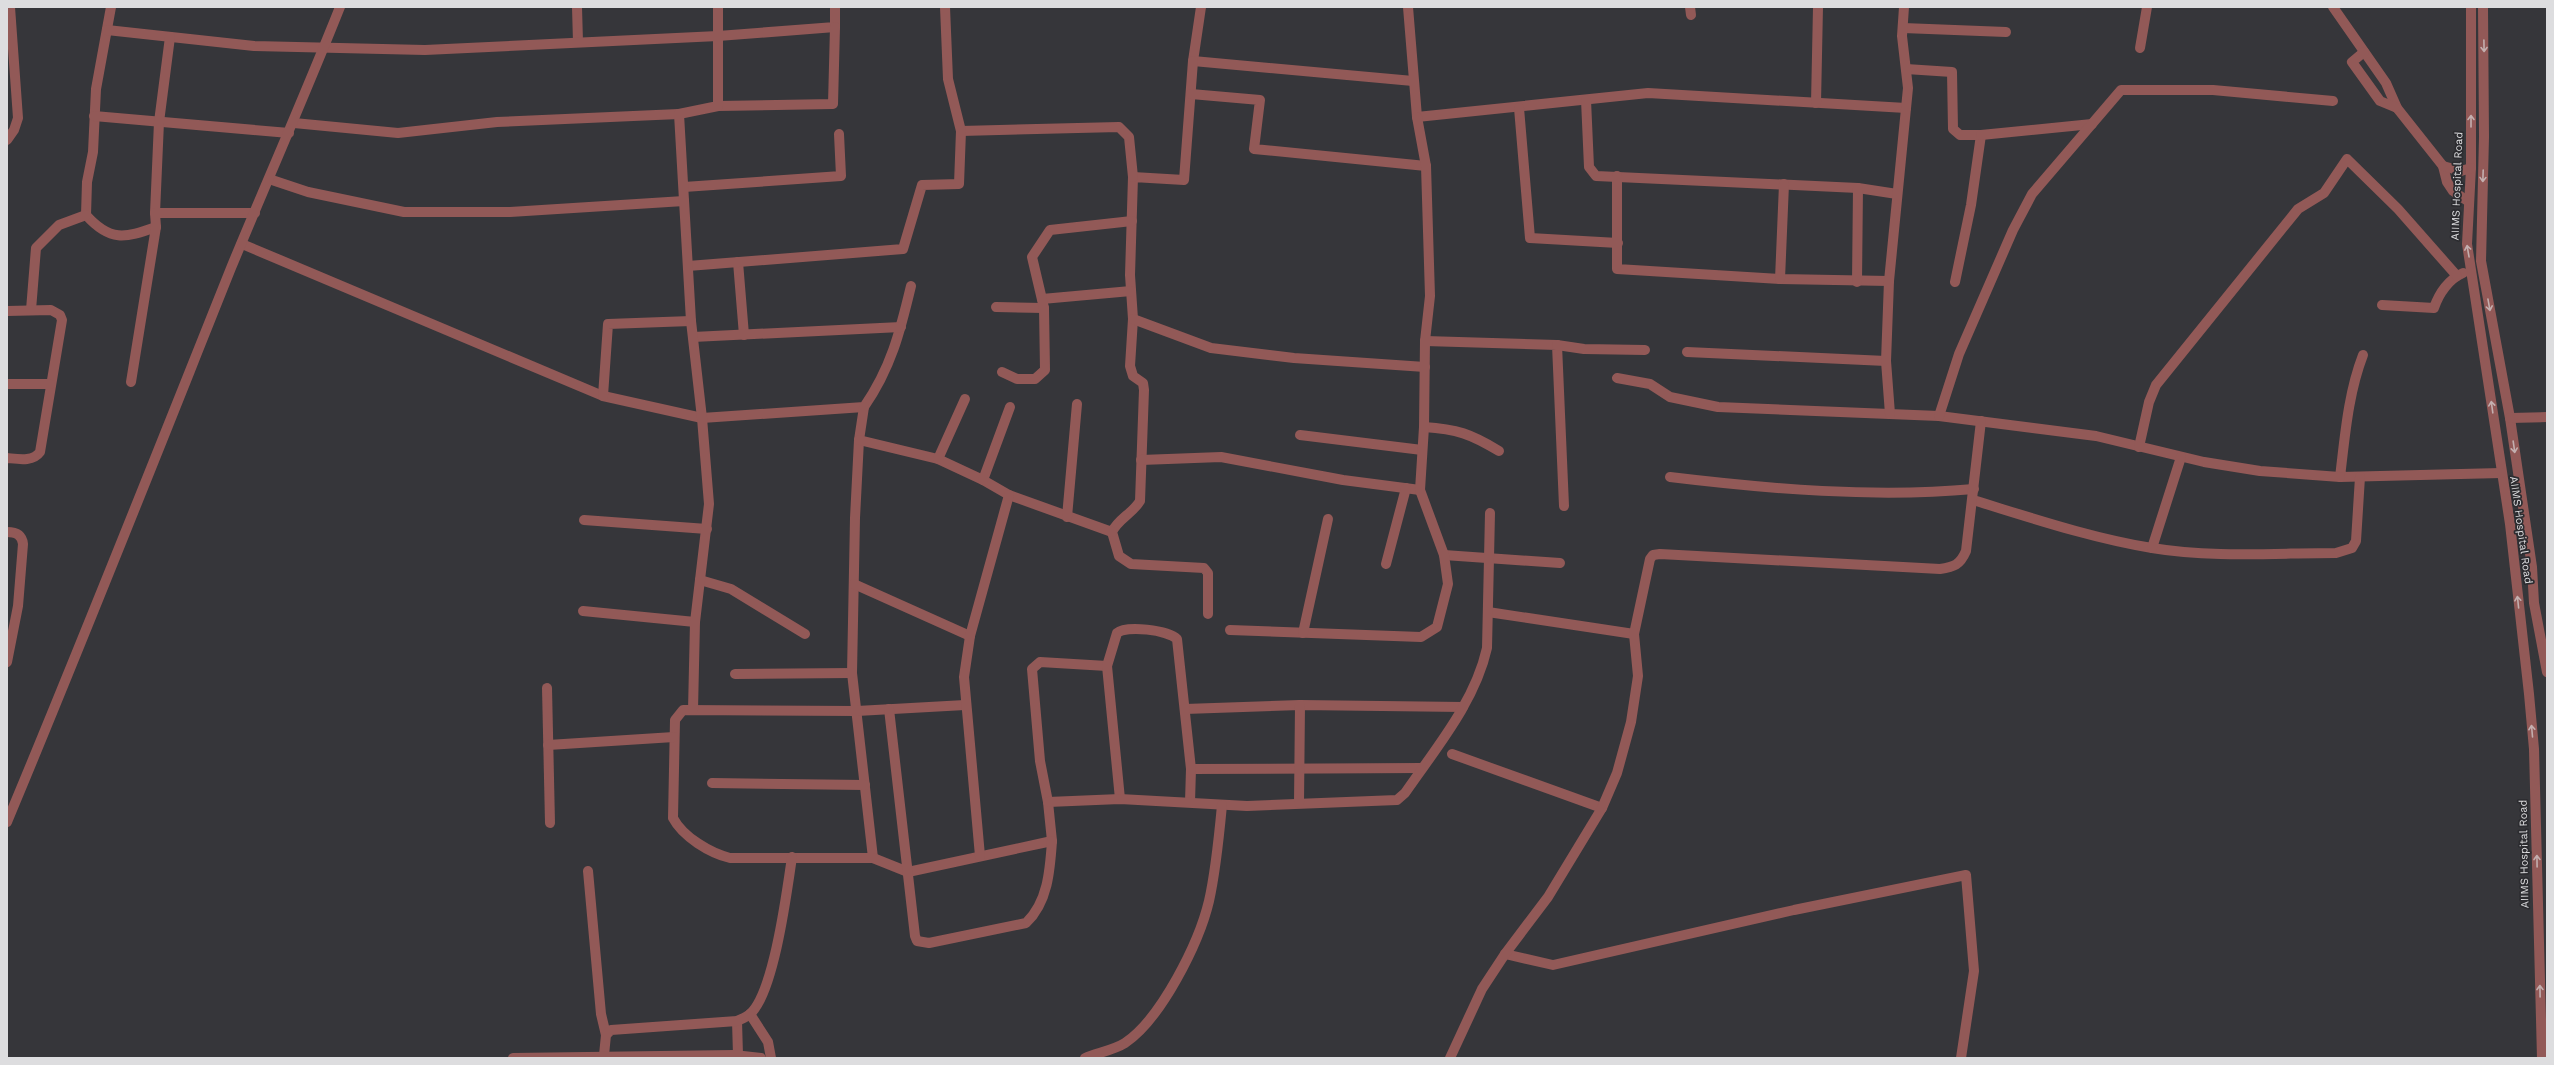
<svg xmlns="http://www.w3.org/2000/svg" width="2554" height="1065" font-family="'Work Sans',sans-serif">
  <style>
    .lines { fill: none; stroke-linecap: round; stroke-linejoin: round }
    .minor { stroke: #925957; stroke-width: 10 }
    .oneway { stroke: #c3afaf }
    .labels { text-anchor: middle; dominant-baseline: central; stroke-width: 3.5; stroke-linejoin: round; paint-order: stroke }
    .street-label { font-size: 11px; fill: #dddddf; stroke: #2c2c30 }
  </style>
  <rect width="100%" height="100%" fill="#36363a"/>
  <g class="lines">
    <g class="minor">
      <path d="M111,7L96,89L93,152L87,182L86,215C110,242 125,238 156,227"/>
      <polyline points="577,7 578,42"/>
      <polyline points="1201,7 1193,61 1413,81"/>
      <polyline points="1408,7 1417,117 1648,93 1906,108"/>
      <polyline points="1690,7 1691,15"/>
      <polyline points="2333,7 2386,83 2397,108 2443,166 2447,182 2453,191 2469,202"/>
      <polyline points="2471,7 2471,168 2467,244 2510,524 2529,694 2534,749 2542,1058"/>
      <polyline points="2483,7 2484,137 2481,261 2510,418 2532,567 2534,603 2547,672"/>
      <polyline points="1903,28 2006,32"/>
      <polyline points="107,30 254,46 425,50 718,36 835,27 835,7"/>
      <polyline points="2140,48 2147,7"/>
      <polyline points="2364,52 2352,62 2380,101 2397,108"/>
      <path d="M1193,61L1184,180L1133,177L1130,275L1133,319L1130,366L1133,376L1143,383L1144,390L1140,501C1132,514 1118,519 1112,532L1119,556L1131,564L1204,568L1208,573V614"/>
      <polyline points="1906,69 1952,72 1953,129 1960,135 1981,135 1971,205 1955,282"/>
      <polyline points="1191,94 1260,100 1254,149 1426,166"/>
      <polyline points="1586,100 1589,167 1596,176 1858,188 1897,194"/>
      <polyline points="1816,103 1818,7"/>
      <polyline points="718,106 833,104 835,27"/>
      <polyline points="1519,108 1530,238 1618,243"/>
      <polyline points="94,116 289,133"/>
      <polyline points="294,123 398,133 497,122 679,114"/>
      <polyline points="961,131 1119,127 1129,137 1133,177"/>
      <polyline points="1981,135 2092,124"/>
      <polyline points="7,140 14,130 18,118 10,7"/>
      <polyline points="2443,166 2461,171 2471,168"/>
      <polyline points="1617,176 1617,269 1780,279 1889,281"/>
      <polyline points="269,179 308,192 404,212 510,212 684,201"/>
      <polyline points="684,187 841,176 839,134"/>
      <polyline points="155,213 159,122 170,37"/>
      <path d="M242,244L603,396L702,418L864,407C891,368 900,332 911,286"/>
      <polyline points="738,262 744,335"/>
      <polyline points="688,266 903,249 922,185 959,184 961,131 948,79 945,7"/>
      <polyline points="1780,279 1784,184"/>
      <polyline points="1857,282 1858,188"/>
      <polyline points="1042,299 1131,291"/>
      <path d="M2382,305L2434,308C2439,293 2449,279 2463,273"/>
      <polyline points="996,307 1044,308"/>
      <polyline points="31,310 36,248 59,225 86,215"/>
      <path d="M7,311L51,310L60,315L62,320L40,452C33,462 18,459 7,458"/>
      <polyline points="1133,319 1211,348 1294,358 1425,367"/>
      <polyline points="693,337 901,327"/>
      <polyline points="1425,341 1557,345 1564,506"/>
      <polyline points="1557,345 1584,349 1645,350"/>
      <polyline points="1687,352 1886,361"/>
      <path d="M2363,355C2348,394 2345,436 2340,477L2501,473"/>
      <polyline points="1002,372 1017,379 1035,379 1045,370 1044,308 1032,257 1050,230 1132,221"/>
      <polyline points="1617,378 1650,384 1670,397 1718,407 1939,416 2096,436 2204,462 2260,471 2340,477"/>
      <polyline points="131,382 156,227 155,213 255,213"/>
      <polyline points="7,384 50,384"/>
      <polyline points="603,396 608,324 691,321"/>
      <polyline points="864,407 859,440 855,518 852,673 873,858"/>
      <polyline points="1890,414 1886,361 1889,281 1908,88 1902,36 1904,7"/>
      <polyline points="1939,416 1959,354 2013,230 2032,194 2121,90 2213,90 2333,101"/>
      <polyline points="2510,418 2547,417"/>
      <path d="M1424,427C1457,429 1471,434 1499,451"/>
      <polyline points="1300,435 1422,450"/>
      <polyline points="859,440 938,459 983,480 1009,495 1112,532"/>
      <polyline points="2139,447 2149,402 2156,385 2298,209 2324,193 2347,159 2398,209 2457,276"/>
      <polyline points="938,459 965,399"/>
      <polyline points="1141,460 1221,457 1343,480 1420,490"/>
      <path d="M1670,477C1769,489 1875,498 1974,489"/>
      <polyline points="983,480 1010,407"/>
      <path d="M1973,500C2032,518 2091,538 2152,548C2211,558 2276,553 2336,553L2352,548L2356,541L2360,477"/>
      <polyline points="1067,517 1077,404"/>
      <polyline points="584,520 707,529"/>
      <path d="M7,532C16,532 22,535 23,544L18,606L7,662"/>
      <polyline points="2152,548 2181,457"/>
      <polyline points="1444,555 1560,563"/>
      <polyline points="1386,564 1406,488"/>
      <polyline points="700,580 731,589 805,634"/>
      <polyline points="854,584 970,636"/>
      <polyline points="583,611 695,622"/>
      <polyline points="1488,612 1634,634"/>
      <polyline points="1230,630 1421,637 1437,627 1448,584 1444,555 1420,490 1424,427 1425,341 1430,296 1426,166 1417,117"/>
      <polyline points="1303,633 1328,519"/>
      <polyline points="735,674 852,673"/>
      <polyline points="547,688 550,823"/>
      <path d="M965,705L857,711L683,710L675,720L673,818C683,837 710,853 730,858H873L908,872L1052,841L1048,802L1040,761L1032,669L1040,662L1107,666"/>
      <path d="M889,709L915,936L917,941L929,943L1026,923C1048,902 1050,870 1052,841"/>
      <polyline points="1185,709 1300,705 1463,707"/>
      <polyline points="693,710 695,622 709,504 702,418 691,321 679,114 718,106 718,7"/>
      <polyline points="548,745 674,737"/>
      <polyline points="1452,754 1602,808"/>
      <polyline points="1191,769 1422,768"/>
      <polyline points="712,783 865,785"/>
      <path d="M1120,799L1107,666L1117,633C1126,625 1168,630 1177,639L1191,769L1190,802"/>
      <path d="M1048,802L1120,799L1247,806L1397,800L1405,793C1436,748 1475,702 1487,648L1490,513"/>
      <polyline points="1299,803 1300,705"/>
      <path d="M7,822C84,638 157,453 231,268C267,181 305,95 340,7"/>
      <polyline points="980,856 964,677 970,636 1009,495"/>
      <polyline points="588,871 601,1014 606,1035"/>
      <polyline points="1505,954 1553,965 1794,910 1966,875 1974,971 1961,1058"/>
      <polyline points="750,1014 768,1042 771,1058"/>
      <polyline points="737,1021 738,1055"/>
      <path d="M604,1055L606,1035L611,1030L737,1021C741,1019 747,1017 750,1014C774,993 787,891 792,857"/>
      <polyline points="513,1058 734,1055 761,1058"/>
      <path d="M1085,1058C1097,1053 1114,1050 1125,1043C1161,1019 1199,943 1209,901C1216,870 1219,837 1222,805"/>
      <path d="M1450,1058L1482,989L1505,954L1548,897L1602,808L1617,773L1631,722L1638,676L1634,634L1650,559L1653,555L1660,554L1940,569C1954,567 1960,565 1966,551L1981,421"/>
    </g>
  </g>
  <defs><path id="oneway-shaft" d="M-6 0H5M1.5-3L5.5 0L1.5 3" fill="none" stroke-width="1.6" stroke-linecap="round" stroke-linejoin="round"/></defs>
  <g class="oneway">
    <use href="#oneway-shaft" transform="translate(2484 46) rotate(89)"/>
    <use href="#oneway-shaft" transform="translate(2471 121) rotate(-90)"/>
    <use href="#oneway-shaft" transform="translate(2483 176) rotate(92)"/>
    <use href="#oneway-shaft" transform="translate(2468 251) rotate(-100)"/>
    <use href="#oneway-shaft" transform="translate(2489 305) rotate(80)"/>
    <use href="#oneway-shaft" transform="translate(2492 407) rotate(-98)"/>
    <use href="#oneway-shaft" transform="translate(2514 447) rotate(82)"/>
    <use href="#oneway-shaft" transform="translate(2518 602) rotate(-96)"/>
    <use href="#oneway-shaft" transform="translate(2532 731) rotate(-95)"/>
    <use href="#oneway-shaft" transform="translate(2537 861) rotate(-91)"/>
    <use href="#oneway-shaft" transform="translate(2540 991) rotate(-91)"/>
  </g>
  <g class="labels">
    <g class="street-label">
      <text transform="translate(2457 186) rotate(-88)">AIIMS Hospital Road</text>
      <text transform="translate(2521 530) rotate(82)">AIIMS Hospital Road</text>
      <text transform="translate(2524 854) rotate(-91)">AIIMS Hospital Road</text>
    </g>
  </g>
  <rect width="2554" height="1065" fill="none" stroke="#dddddf" stroke-width="16"/>
</svg>
